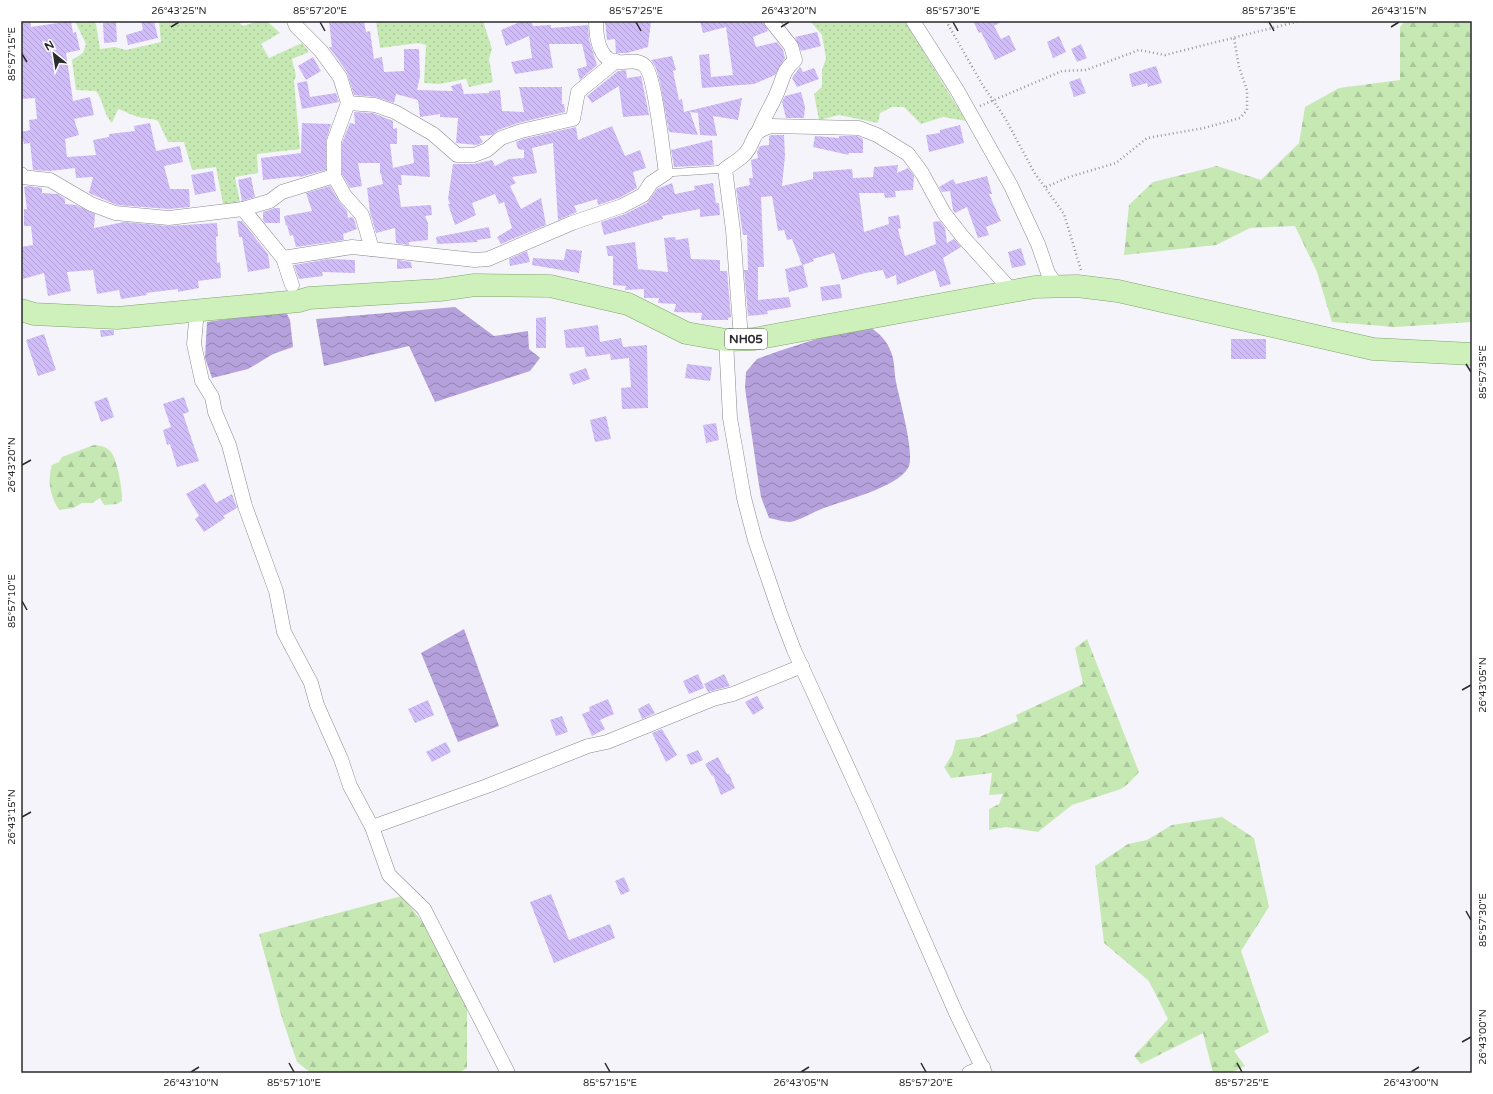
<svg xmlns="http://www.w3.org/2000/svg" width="1493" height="1094" font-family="'Varela Round',sans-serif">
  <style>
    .grass { fill: url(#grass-dots) }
    .forest { fill: url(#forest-firs) }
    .water { fill: url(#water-waves) }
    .building { fill: url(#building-back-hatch) }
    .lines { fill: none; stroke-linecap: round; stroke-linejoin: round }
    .service-casing { stroke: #8b898f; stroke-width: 8 }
    .minor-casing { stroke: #8b898f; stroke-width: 15 }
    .primary-casing { stroke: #80a46b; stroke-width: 23 }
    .path { stroke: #97969b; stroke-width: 2.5; stroke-dasharray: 1 3; stroke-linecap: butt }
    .service { stroke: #fff; stroke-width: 7 }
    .minor { stroke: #fff; stroke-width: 14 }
    .primary { stroke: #cef0bb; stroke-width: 22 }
    .ticks { fill: none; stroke: #2a292c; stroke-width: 1.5 }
    .labels { text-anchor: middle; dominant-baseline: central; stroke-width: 3; stroke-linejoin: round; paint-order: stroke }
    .shield { fill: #fff; stroke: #6a696b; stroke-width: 1 }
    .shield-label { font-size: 12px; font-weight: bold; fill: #2a292c }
    .neatline { fill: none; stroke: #2a292c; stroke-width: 1.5 }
    .ticks-label { font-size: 10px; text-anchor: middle; fill: #2a292c }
  </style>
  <defs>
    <pattern id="grass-dots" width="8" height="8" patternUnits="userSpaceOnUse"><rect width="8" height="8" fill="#c6e8b3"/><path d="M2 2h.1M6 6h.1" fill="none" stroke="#aac79a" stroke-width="1.8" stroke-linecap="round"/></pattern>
    <pattern id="forest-firs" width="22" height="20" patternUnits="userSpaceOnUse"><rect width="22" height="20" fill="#c6e8b3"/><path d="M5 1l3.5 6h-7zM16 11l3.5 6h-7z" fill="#aac79a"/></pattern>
    <pattern id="water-waves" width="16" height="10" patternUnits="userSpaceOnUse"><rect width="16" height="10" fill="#b5a1db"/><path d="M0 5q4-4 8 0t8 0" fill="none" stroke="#9383b2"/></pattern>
    <pattern id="building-back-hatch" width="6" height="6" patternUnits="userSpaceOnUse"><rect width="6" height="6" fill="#d0bcf8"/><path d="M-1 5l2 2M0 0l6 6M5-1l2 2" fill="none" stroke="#b3a2d5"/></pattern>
  </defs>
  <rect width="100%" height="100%" fill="#f6f4fb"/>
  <g class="grass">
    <path d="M75,21H93L96,24L100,49L115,47L126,50L161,42L159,21H239L242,26L259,21H267L280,33L261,44L269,58L302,43L309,52L292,59L296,76L294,81L300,149L257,154L258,173L235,177L240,202L223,204L216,167L192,170L184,142H168L158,121C152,118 146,119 139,117C132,116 126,111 118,109L112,123C103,114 104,101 96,91L76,90L72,60L83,53L86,44Z"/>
    <polygon points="376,21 483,21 492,49 489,59 493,82 469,87 466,79 439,84 424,83 426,45 418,43 380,48"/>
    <polygon points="810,21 905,21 966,121 943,117 921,124 904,107 892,107 880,113 878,123 839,115 819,120 814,94 822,87 822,70 826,58 822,35"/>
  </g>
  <g class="forest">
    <polygon points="1405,21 1472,21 1472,322 1395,327 1332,322 1317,272 1295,226 1250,228 1216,245 1124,255 1129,205 1153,182 1217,166 1261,180 1299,143 1305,107 1339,88 1400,80 1400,27"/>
    <path d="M94,445C100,445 107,447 111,452C117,459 123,491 122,501L117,504L104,505L100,498L92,503H82L73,508L59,510C50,496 47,480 52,465L59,462L62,457Z"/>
    <polygon points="1087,639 1139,772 1129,783 1121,789 1072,805 1038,832 1006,827 989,830 989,809 999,804 1003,794 989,795 992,773 951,778 944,767 952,755 956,740 979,737 1018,721 1016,715 1083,684 1075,648"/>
    <polygon points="1222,817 1254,838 1269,907 1241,951 1269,1032 1234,1051 1245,1066 1231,1073 1213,1073 1203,1033 1141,1064 1134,1056 1168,1019 1149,981 1104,943 1095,866 1128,844 1147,840 1172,825"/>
    <polygon points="402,896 444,950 467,1003 467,1068 458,1073 311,1073 297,1062 282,1018 259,934"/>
  </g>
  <g class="water">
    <polygon points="455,307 494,336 528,331 529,349 540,358 530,371 435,402 409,346 324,366 316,319"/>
    <polygon points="274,312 287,314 290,320 293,347 273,354 248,369 212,378 205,358 207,322"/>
    <path d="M870,327C880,334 887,341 891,352C895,361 894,373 896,382C899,398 916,456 908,468C896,488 845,500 824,508C815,511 799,521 790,522C784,522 775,519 769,518L761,497L757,472L745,388L746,372L757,359L779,351L851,328Z"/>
    <polygon points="464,629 499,726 458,742 421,653"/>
  </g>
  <g class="building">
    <polygon points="21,21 30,21 31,27 71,21 73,33 76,32 80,50 66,53 73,101 90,97 94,115 74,119 79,135 65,139 67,157 96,155 93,140 109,137 109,134 135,131 134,126 150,123 156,151 180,146 183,162 164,166 170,189 189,189 190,207 169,209 117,205 89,193 93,177 76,178 75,168 50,171 33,170 30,143 24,144 21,132 30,130 29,120 37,119 35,98 21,99"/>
    <polygon points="141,21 154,21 158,38 128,45 126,35 143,30"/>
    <polygon points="329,21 364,21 366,32 370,31 374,59 382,57 384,72 404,71 404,49 419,49 420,76 417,90 453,91 451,86 461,83 464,94 489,93 489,91 500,90 502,111 524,112 519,87 562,87 562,104 564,104 565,112 518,123 498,130 492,135 479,136 483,142 477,145 456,143 458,118 440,117 440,114 420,117 418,100 396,94 394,103 376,97 354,95 347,72 329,47 332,47"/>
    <polygon points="522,21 531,21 533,26 551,25 551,28 588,25 589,40 597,65 580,80 577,69 587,66 582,44 549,44 553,68 515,74 511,62 532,58 529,36 506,46 501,30"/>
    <polygon points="605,21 651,21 648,47 627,53 616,53 615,39 607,40"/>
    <polygon points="700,21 763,21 768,31 753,37 756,47 777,42 783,50 785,58 775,75 754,84 702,88 699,55 709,54 711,77 733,75 726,27 703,33"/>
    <polygon points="973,21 1003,21 994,26 1001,39 1009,35 1016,50 995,60 981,32 979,33"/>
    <polygon points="116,22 117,42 104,43 103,23"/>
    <polygon points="817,32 821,46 801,51 795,37"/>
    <polygon points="1059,36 1066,52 1053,58 1047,42"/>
    <polygon points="1081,44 1087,58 1077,62 1071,49"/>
    <polygon points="672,56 676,70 673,71 679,100 682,99 684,112 742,98 738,120 713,116 717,136 700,135 698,113 690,112 698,135 669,132 660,82 656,68 651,60"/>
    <polygon points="313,57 321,71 306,80 298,66"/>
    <polygon points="1156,66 1162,83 1148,87 1147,83 1132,87 1129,74"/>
    <polygon points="800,67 803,72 814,68 819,79 797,87 792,78"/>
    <polygon points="626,70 627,78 641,76 649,115 623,117 619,86 592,103 587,96 618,71"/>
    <polygon points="1080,78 1086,93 1074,97 1069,82"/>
    <polygon points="307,81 310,97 336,93 339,102 302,109 297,83"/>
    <polygon points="801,92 805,107 804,118 786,118 782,102 785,96"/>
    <polygon points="354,112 373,113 393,121 393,129 397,128 397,144 390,144 393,168 414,163 412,145 428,145 430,177 401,175 402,185 398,185 401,207 431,205 432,215 425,216 428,223 428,240 409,242 409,245 396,243 395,228 376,233 370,212 367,188 383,184 381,174 380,173 380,163 358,163 362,186 350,188 342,174 342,143 350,123 355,124"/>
    <polygon points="302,123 331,124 326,141 326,170 300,177 300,176 263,180 261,158 301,153"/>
    <polygon points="960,125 964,143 929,152 926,135 940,133 940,130"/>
    <polygon points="612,126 625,156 640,150 646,168 633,172 637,188 619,198 598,205 597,199 574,206 577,212 558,220 553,143 532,148 537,173 512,177 516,183 510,186 521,209 541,198 546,225 501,244 497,237 512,228 504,202 499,204 495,194 472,203 476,215 455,225 448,204 450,204 448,199 453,164 474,164 492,160 495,166 509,159 524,158 524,150 518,149 516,142 523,139 576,127 578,140"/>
    <polygon points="772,135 784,135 785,156 782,186 813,179 813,172 852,169 853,178 873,177 874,167 898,165 897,173 908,168 914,176 913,190 895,191 896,197 885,198 884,193 859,193 864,232 889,224 888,217 899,215 901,228 898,229 905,256 936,244 933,222 940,221 945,228 947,243 954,239 961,247 943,258 951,284 940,287 935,270 897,285 896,275 886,279 883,270 865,273 842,280 834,253 813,259 814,261 803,265 808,287 789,292 785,269 802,265 792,239 787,240 784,230 778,231 772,196 761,197 764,267 758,267 758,300 789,297 791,307 767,311 768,314 748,316 744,270 748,270 747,235 743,235 736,188 750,185 749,178 753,178 751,160 758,158 757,152 760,146 769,145 769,136"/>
    <polygon points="815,136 839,138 839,136 857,136 863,139 863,153 848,153 849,155 813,147"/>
    <polygon points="712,140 714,165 674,167 671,150"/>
    <polygon points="213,171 216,191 195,195 191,175"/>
    <polygon points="987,176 992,194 989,194 1001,221 986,227 989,235 978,238 967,207 955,213 953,210 950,191 942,192 939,187 953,179 956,184"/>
    <polygon points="251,177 255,197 242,201 238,180"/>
    <polygon points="672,183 675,194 695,190 694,186 713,183 716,203 719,203 720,215 700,217 700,209 662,216 663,219 604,235 601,222 625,214 647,203 657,189"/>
    <polygon points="28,186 42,188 42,193 58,194 65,199 65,204 76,205 95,214 94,228 124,222 168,226 217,223 218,236 216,237 217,263 220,262 221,278 198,281 199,288 178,292 178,289 146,293 147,295 121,299 119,290 97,294 93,270 67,272 71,291 48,296 44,273 23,279 21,247 33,245 31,226 24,226 24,209 27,209 24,187"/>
    <polygon points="330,186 338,200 347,211 348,218 352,217 354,219 357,229 343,234 344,240 296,247 293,235 290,236 287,225 286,226 284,216 312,211 306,193"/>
    <polygon points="275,208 280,208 280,223 265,223 263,220 263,212"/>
    <polygon points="237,221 242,221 268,254 270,268 248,272 242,237 239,237"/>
    <polygon points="489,227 491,238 477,240 478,242 437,244 436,237"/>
    <polygon points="675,237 676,240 688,238 691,259 720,260 720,271 727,271 731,317 728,318 728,320 701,320 702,313 674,312 676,304 658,303 659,298 644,298 644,289 625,290 626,286 613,285 613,256 608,256 606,246 635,242 638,269 668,272 664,238"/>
    <polygon points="1021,248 1026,265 1012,268 1008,252"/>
    <polygon points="566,249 582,251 579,273 532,265 533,258 564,260"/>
    <polygon points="527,251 530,262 510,266 509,259"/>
    <polygon points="329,259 355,260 355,273 322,272 323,276 299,279 294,265"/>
    <polygon points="397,260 411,262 412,268 397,269"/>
    <polygon points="840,284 842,298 822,301 820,287"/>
    <polygon points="546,317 546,348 536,348 536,318"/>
    <polygon points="598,325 600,342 621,338 623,347 647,345 648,408 622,409 621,388 631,387 629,358 611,360 610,354 586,357 584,347 566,348 564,330"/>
    <polygon points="100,330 114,330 114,335 101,337"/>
    <polygon points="44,334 56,370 38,376 26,340"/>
    <rect x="1231" y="339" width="35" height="20"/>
    <polygon points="687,364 712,367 710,381 685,378"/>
    <polygon points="586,368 590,379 573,385 569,374"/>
    <polygon points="107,397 114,417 101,422 94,402"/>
    <polygon points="184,397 189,412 183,414 199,461 177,467 170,444 167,445 163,430 171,427 163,404"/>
    <polygon points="606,416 611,439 595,442 590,420"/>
    <polygon points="716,423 719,440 706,443 703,425"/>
    <polygon points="205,483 216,503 232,494 237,508 223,516 225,518 204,532 195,519 199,516 186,494"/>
    <polygon points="698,674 704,688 689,694 683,681"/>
    <polygon points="724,674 730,686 708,692 704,684"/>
    <polygon points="757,696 764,708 753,715 745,702"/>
    <polygon points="608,699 614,714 600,720 605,729 592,736 582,714 590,711 589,707"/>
    <polygon points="428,700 434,715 415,723 408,709"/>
    <polygon points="649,703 655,713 642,719 638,709"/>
    <polygon points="562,716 568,732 556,736 550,720"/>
    <polygon points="662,729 677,755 666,762 652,733"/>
    <polygon points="446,742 451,752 432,762 426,752"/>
    <polygon points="698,750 703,760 691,765 686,755"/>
    <polygon points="718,757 727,774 729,774 735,788 721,795 713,775 712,776 705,764"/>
    <polygon points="624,877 630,891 621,895 615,881"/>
    <polygon points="551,894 569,940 610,924 615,938 554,963 530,902"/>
  </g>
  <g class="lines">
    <g class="service-casing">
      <polyline id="service" points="666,173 725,169"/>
    </g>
    <g class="minor-casing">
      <g id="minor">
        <polyline points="294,21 296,26 321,51 340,77 348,103 334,141 334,176 345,196 362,215 372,249"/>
        <polyline points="913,21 957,90 1011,186 1038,244 1048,273 1057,286"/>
        <polyline points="348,103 375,105 395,112 433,134 457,155 474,155 487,150 501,138 521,131 573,119 578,92 616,61"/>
        <path d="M759,130C764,117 772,105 777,93C784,77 782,72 795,60L791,46L771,21"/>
        <polyline points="21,174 23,177 31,178 50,180 91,204 115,213 169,218 243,209 283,258"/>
        <polyline points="243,209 270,201 282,192 334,176"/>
        <path d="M292,285L283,258L352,247L475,260L488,259L572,223L622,206L643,195L651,183L666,173C663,155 655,75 645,66C635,57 623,65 612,61C598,55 596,34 596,21"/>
        <polyline points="197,310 194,344 202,381 212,397 215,412 229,445 245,506 276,591 284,632 311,683 317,705 341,759 350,786 372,827 389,875 424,909 508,1073"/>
        <path d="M741,339L733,230L725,169C732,164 739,160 745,154C758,139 748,133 771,126L859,128L877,135L908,154L922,173L944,213L962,236L1012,291"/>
        <polyline points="726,340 730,418 744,498 755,540 781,616 794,650 865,805 956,1013 985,1073"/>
        <polyline points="372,827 487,786 588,746 607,742 713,699 733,694 802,666"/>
        <polyline points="969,1073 983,1067"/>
      </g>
    </g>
    <g class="primary-casing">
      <polyline id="primary" points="21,310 34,314 117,318 299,301 309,298 440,290 475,285 550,286 628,304 686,333 726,340 754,339 1035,287 1077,286 1118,291 1373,349 1472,354"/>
    </g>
    <g class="path">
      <polyline points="946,21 982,84 1005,118 1034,172 1064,214 1081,270"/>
      <polyline points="980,106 1062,71 1086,70 1139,50 1165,55 1300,21"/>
      <polyline points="1046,187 1069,177 1116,163 1147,138 1204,128 1240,118 1247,110 1247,90 1239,67 1234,38"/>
    </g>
    <use href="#service" class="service"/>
    <use href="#minor" class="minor"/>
    <use href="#primary" class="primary"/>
  </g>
  <path class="ticks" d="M320,22L325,31M636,22L641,31M953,22L958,31M1269,22L1274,31M171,27L179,22M781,27L789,22M1391,27L1399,22M22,54L27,62M1466,364L1471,372M22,465L31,460M22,601L27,610M1462,690L1471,685M22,817L31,812M1466,911L1471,920M1462,1042L1471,1037M289,1063L294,1072M605,1063L610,1072M921,1063L926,1072M1237,1063L1242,1072M191,1072L199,1067M801,1072L809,1067M1411,1072L1419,1067"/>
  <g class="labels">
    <rect class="shield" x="725" y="329" width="42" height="20" rx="3"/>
    <g class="shield-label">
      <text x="746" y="339">NH05</text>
    </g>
  </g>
  <rect width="1493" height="1094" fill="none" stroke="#ffffff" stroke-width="44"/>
  <g transform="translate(54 54) rotate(330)" stroke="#ffffff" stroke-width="3" paint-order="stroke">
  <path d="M0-3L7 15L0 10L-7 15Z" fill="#2a292c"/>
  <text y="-6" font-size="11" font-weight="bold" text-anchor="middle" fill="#2a292c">N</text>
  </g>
  <rect x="22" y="22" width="1449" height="1050" class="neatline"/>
  <g class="ticks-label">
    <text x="179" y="14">26°43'25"N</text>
    <text x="320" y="14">85°57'20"E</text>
    <text x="636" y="14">85°57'25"E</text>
    <text x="789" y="14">26°43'20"N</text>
    <text x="953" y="14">85°57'30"E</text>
    <text x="1269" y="14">85°57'35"E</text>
    <text x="1399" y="14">26°43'15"N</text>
    <text transform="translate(11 54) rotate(-90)" y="4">85°57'15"E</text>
    <text transform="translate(1482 372) rotate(-90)" y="4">85°57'35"E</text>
    <text transform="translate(11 465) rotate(-90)" y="4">26°43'20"N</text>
    <text transform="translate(11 601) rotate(-90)" y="4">85°57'10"E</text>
    <text transform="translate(1482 685) rotate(-90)" y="4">26°43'05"N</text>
    <text transform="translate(11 817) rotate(-90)" y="4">26°43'15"N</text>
    <text transform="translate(1482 920) rotate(-90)" y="4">85°57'30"E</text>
    <text transform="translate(1482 1037) rotate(-90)" y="4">26°43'00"N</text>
    <text x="191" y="1086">26°43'10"N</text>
    <text x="294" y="1086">85°57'10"E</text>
    <text x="610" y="1086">85°57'15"E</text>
    <text x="801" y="1086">26°43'05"N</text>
    <text x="926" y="1086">85°57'20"E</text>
    <text x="1242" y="1086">85°57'25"E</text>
    <text x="1411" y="1086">26°43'00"N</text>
  </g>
</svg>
